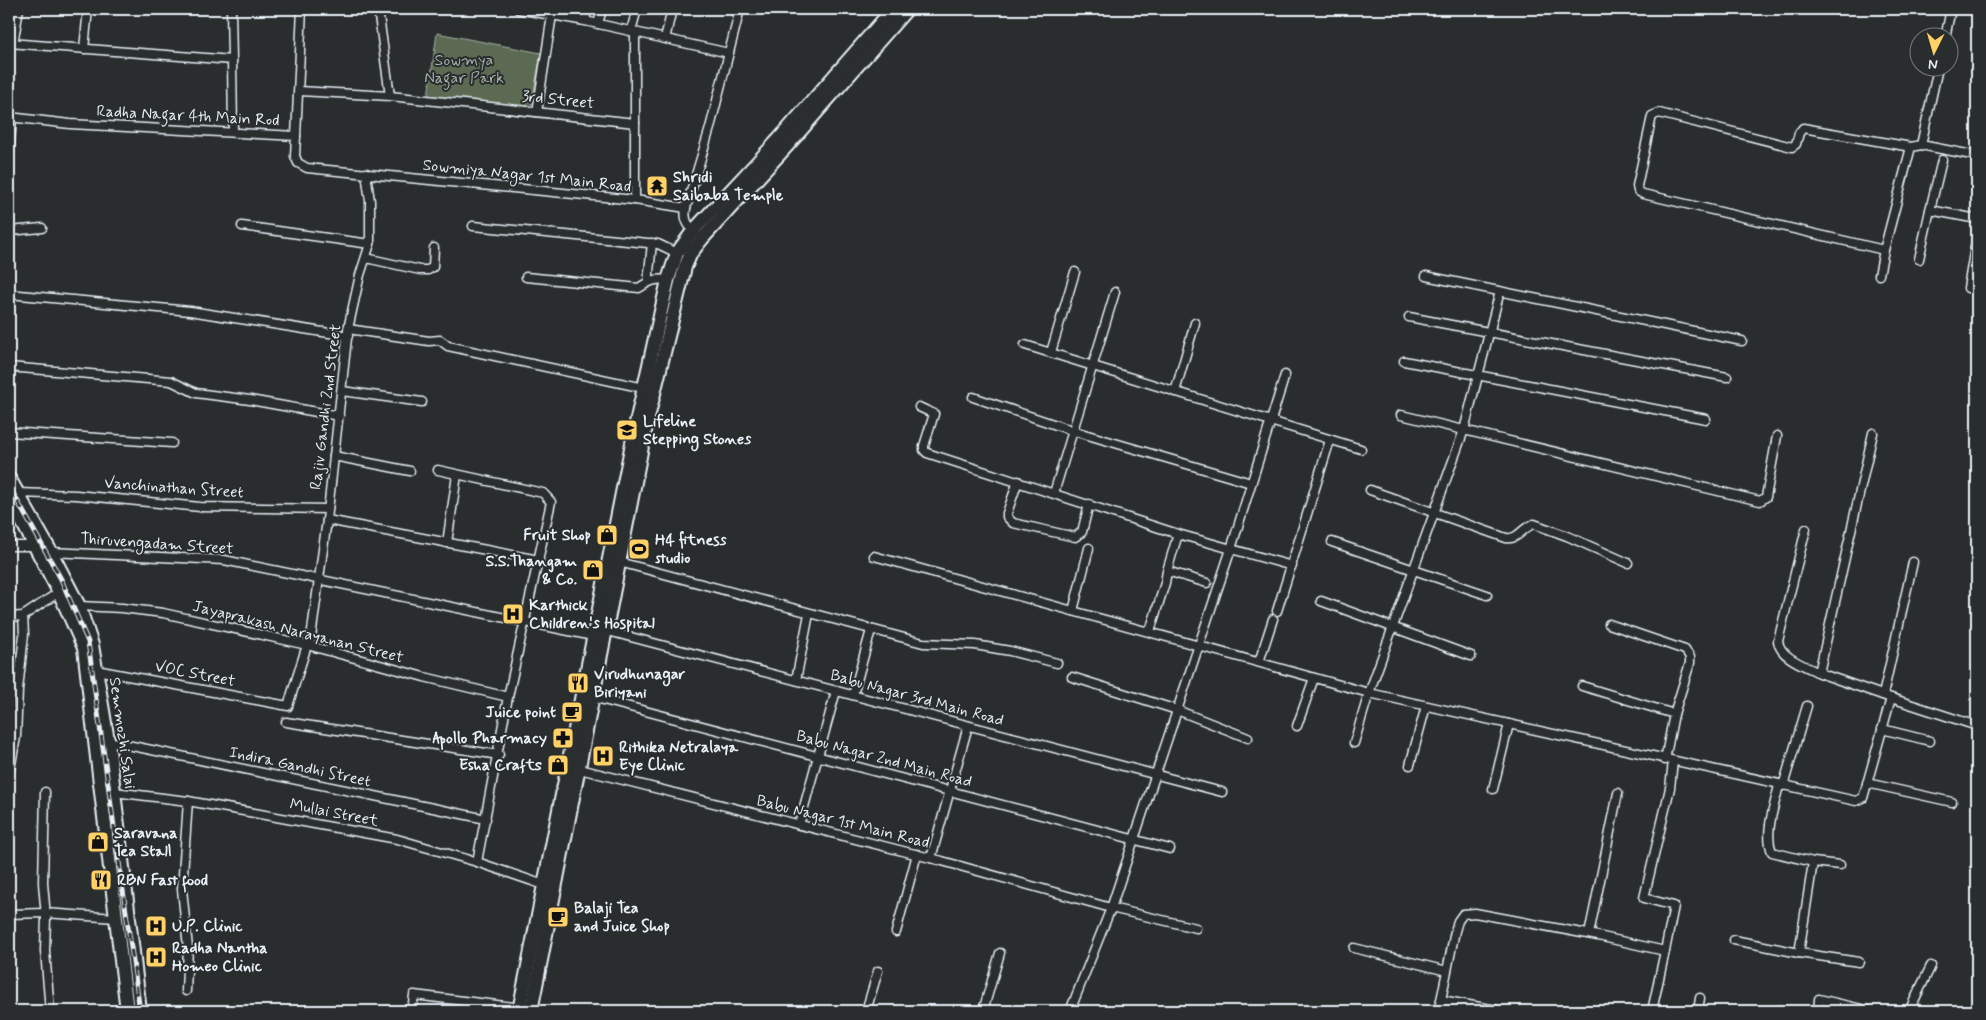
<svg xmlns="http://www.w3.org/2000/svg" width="1986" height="1020" font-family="Mynerve,sans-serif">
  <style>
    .green { fill: #5d6b53; stroke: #a2aea6 }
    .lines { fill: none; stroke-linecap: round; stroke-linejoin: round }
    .street-casing { stroke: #e8f1f8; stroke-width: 11 }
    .primary-casing { stroke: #e8f1f8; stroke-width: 16 }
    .street { stroke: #2a2d2e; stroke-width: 8 }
    .primary { stroke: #2a2d2e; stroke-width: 12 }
    .rail-casing { stroke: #e8f1f8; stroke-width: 5 }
    .rail { stroke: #2a2d2e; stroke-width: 3; stroke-dasharray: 9; stroke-linecap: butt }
    .labels { text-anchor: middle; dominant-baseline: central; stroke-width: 4; stroke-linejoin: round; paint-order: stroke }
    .park-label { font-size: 16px; fill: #a9b5ae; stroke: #2a2d2e }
    .street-label { font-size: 16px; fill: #e8f1f8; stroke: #2a2d2e }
    .poi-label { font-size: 16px; font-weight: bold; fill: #e8f1f8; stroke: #2a2d2e; text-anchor: start }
  </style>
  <rect width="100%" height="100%" fill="#2a2d2e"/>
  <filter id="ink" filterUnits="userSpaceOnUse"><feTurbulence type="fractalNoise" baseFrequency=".02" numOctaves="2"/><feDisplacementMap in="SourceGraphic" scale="10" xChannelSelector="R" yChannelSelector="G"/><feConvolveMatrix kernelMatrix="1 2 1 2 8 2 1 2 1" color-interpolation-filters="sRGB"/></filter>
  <g filter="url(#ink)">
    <polygon class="green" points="437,33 541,53 531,107 428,96"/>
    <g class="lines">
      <g class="street-casing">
        <g id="street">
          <polyline points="378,9 390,96"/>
          <polyline points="518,9 585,21 729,53"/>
          <polyline points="585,21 587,9"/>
          <polyline points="598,24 602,9"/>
          <polyline points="631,31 637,9"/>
          <polyline points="1945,38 1951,9"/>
          <polyline points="665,39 672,9"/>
          <polyline points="9,43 232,60 231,9"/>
          <polyline points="13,44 19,9"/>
          <polyline points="84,49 88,9"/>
          <polyline points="232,60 233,131"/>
          <polyline points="299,91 390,96 635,123"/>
          <polyline points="537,112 552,15"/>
          <polyline points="9,117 70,124 296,136 295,156 298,163 307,168 635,200 686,208"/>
          <polyline points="296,136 302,9"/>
          <polyline points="1921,145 1938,68"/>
          <polyline points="1911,147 1884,250 1643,194 1638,191 1637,186 1652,116 1659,113 1792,147 1796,144 1799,133 1803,128 1911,147 1921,145 1977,156"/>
          <polyline points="9,156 12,118"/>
          <polyline points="635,200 635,32"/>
          <polyline points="1930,210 1942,160"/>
          <polyline points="242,226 370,244"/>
          <polyline points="473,226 658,244 677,253"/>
          <polyline points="9,231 42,228"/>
          <path d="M696,233C687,225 684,219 686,208L710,128L740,9"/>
          <polyline points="366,258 420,270 428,270 433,267 434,248"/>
          <polyline points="1919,259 1930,210 1977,219"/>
          <polyline points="1879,275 1884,250"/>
          <polyline points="1426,276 1742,341"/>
          <path d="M526,277L639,288C649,281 656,278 668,280"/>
          <polyline points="648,282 652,243"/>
          <polyline points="1968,288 1977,235"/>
          <polyline points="9,294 190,311 348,336"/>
          <polyline points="1409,317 1727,377"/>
          <polyline points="348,329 429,341 440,340 448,346 644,388"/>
          <polyline points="1025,345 1361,449"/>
          <polyline points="1051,352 1075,272"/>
          <polyline points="1404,361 1706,419"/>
          <polyline points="9,367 171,381 196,393 250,400 339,416"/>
          <polyline points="342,391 422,402"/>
          <polyline points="1175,392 1195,323"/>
          <polyline points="973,397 1074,431 1251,483"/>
          <polyline points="919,407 934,414 924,446 924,450 927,453 1178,534 1292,566"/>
          <polyline points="1401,415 1760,501 1766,497 1777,436"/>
          <polyline points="9,432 172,443"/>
          <polyline points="1873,433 1819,673 1891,698"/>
          <polyline points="334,456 410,471"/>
          <polyline points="438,470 543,493 551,502 508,697 477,862"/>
          <polyline points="1018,481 1007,513 1007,517 1013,523 1075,537 1082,532 1089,504"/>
          <path d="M1370,490L1506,538C1519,540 1522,527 1534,524L1567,536L1628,563"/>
          <polyline points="18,493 76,495 200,507 328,509"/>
          <polyline points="1054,493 1115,292"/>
          <polyline points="327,520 539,560"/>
          <path d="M1806,529L1778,641C1780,658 1806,666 1819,673"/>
          <polyline points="1178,534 1167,571 1207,583"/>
          <polyline points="1332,542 1487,595"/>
          <polyline points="447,543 457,475"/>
          <polyline points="9,546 35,546"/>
          <polyline points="51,552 224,560 593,636"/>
          <polyline points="874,556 1369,693 1856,801 1863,798 1891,698 1977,726"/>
          <polyline points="619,562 923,643 975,645 1010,651 1057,663"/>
          <polyline points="1321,601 1471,656"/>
          <polyline points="79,606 122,608 163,613 307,645 424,677 508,697"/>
          <polyline points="1073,611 1089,548"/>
          <polyline points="1277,611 1330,440"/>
          <polyline points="9,617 23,616 59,592"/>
          <polyline points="1609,624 1685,650 1690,657 1690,663 1674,714 1665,760"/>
          <polyline points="604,630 1222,792"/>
          <polyline points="1150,631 1165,583 1167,571"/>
          <polyline points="310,645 327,520 348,329 360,275 370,244 370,201 366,173"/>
          <polyline points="1259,662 1273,619"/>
          <polyline points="96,670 288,706 307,645"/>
          <polyline points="1072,677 1177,710 1248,738"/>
          <polyline points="796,680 809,614"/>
          <polyline points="1582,686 1674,714"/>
          <polyline points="853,695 871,630"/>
          <polyline points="1883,695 1913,562"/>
          <polyline points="592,697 1170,849"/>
          <polyline points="286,722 499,755"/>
          <polyline points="1297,726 1314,678"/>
          <polyline points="1882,729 1930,741"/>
          <polyline points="108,741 486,819"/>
          <polyline points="1354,743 1369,693 1464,430 1500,291"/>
          <polyline points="1410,765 1426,706"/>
          <polyline points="576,768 942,861 1111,908 1196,928"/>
          <polyline points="9,775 16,737 18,690 24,634 23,616"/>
          <polyline points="1867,783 1952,802"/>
          <polyline points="1783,786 1807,706"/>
          <polyline points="1493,789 1509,724"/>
          <polyline points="45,792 43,883 46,917 45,951 50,1011"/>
          <polyline points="114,792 188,801 397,839 477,862 544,885"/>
          <polyline points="799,825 836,691"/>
          <polyline points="931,858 968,726"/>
          <polyline points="1813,862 1840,865"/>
          <polyline points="9,914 45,913 116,918"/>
          <polyline points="896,932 917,854"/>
          <polyline points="1589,934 1618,793"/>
          <path d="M1734,940L1799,953L1813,862L1772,852C1764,832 1775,805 1779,785"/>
          <polyline points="1354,948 1447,971 1455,931 1458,921 1463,914 1475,913 1598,936 1665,951 1652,1011"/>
          <polyline points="1665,951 1674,906 1644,898 1670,788 1673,761"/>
          <polyline points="1799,953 1859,962"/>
          <polyline points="186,991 188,948 182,889 188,801"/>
          <polyline points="1441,1000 1447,971"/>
          <polyline points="412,1011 414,995 522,1008"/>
          <polyline points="866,1011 878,971"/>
          <polyline points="928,1011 930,1011"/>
          <polyline points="983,1011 1000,953"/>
          <polyline points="1070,1011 1111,908 1231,549 1285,375"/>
          <polyline points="1438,1011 1441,1000 1502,1011"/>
          <polyline points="1698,1011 1700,998"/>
          <polyline points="1779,1011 1779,1010"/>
          <polyline points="1818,1011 1819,999 1870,1011"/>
          <polyline points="1909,1011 1931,966"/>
        </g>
      </g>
      <g class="primary-casing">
        <g id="primary">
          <polyline points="9,478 51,552 79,606 92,645 108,741 140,1011"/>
          <polyline points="9,497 59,592 84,648 127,1011"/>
          <polyline points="519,1011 636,423 668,280 677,253 693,231 779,139 893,9"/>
          <polyline points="531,1011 646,426 685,267 691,253 702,239 787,146 907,9"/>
        </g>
      </g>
      <use href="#street" class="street"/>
      <use href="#primary" class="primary"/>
      <g class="rail-casing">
        <polyline id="rail" points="9,486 61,579 88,642 140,1011"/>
      </g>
      <use href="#rail" class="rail"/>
    </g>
  </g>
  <defs>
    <g id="temple-square" transform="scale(1.125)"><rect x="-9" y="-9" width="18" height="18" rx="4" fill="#ffd166" stroke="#2a2d2e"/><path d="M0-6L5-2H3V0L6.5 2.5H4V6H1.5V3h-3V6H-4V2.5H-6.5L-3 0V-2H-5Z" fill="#111"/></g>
    <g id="school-square" transform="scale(1.125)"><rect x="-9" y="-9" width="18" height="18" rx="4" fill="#ffd166" stroke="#2a2d2e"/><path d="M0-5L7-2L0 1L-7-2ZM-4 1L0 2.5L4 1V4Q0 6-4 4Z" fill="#111"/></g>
    <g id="shop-square" transform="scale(1.125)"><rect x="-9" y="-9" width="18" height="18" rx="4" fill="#ffd166" stroke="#2a2d2e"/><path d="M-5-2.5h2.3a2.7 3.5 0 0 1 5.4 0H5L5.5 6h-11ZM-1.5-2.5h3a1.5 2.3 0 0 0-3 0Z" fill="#111"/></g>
    <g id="stadium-square" transform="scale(1.125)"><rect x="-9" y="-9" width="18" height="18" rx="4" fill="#ffd166" stroke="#2a2d2e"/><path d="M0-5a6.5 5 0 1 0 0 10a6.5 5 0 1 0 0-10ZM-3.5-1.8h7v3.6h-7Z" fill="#111"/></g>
    <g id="hospital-square" transform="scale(1.125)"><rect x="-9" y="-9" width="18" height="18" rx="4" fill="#ffd166" stroke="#2a2d2e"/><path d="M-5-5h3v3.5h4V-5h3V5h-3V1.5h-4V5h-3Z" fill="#111"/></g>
    <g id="restaurant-square" transform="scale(1.125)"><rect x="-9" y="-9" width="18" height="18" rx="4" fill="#ffd166" stroke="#2a2d2e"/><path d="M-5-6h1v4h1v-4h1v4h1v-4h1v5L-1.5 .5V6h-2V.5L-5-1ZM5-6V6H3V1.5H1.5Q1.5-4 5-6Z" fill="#111"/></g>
    <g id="cafe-square" transform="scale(1.125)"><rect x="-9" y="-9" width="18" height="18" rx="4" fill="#ffd166" stroke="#2a2d2e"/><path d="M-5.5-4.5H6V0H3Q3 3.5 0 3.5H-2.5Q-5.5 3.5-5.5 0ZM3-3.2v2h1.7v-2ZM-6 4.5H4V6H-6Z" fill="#111"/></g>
    <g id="pharmacy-square" transform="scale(1.125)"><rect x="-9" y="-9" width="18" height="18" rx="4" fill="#ffd166" stroke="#2a2d2e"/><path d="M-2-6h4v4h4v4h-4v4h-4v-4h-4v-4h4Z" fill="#111"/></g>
  </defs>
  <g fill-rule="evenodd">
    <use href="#temple-square" x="657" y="186"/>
    <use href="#school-square" x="627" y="430"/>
    <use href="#shop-square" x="607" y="535"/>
    <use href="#stadium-square" x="639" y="549"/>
    <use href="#shop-square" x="593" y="570"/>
    <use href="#hospital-square" x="513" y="614"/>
    <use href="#restaurant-square" x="578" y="683"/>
    <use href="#cafe-square" x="572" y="712"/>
    <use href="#pharmacy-square" x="563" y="738"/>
    <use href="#hospital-square" x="603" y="756"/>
    <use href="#shop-square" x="558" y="765"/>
    <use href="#shop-square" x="98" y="842"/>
    <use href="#restaurant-square" x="101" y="880"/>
    <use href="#cafe-square" x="558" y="917"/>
    <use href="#hospital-square" x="156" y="926"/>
    <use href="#hospital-square" x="156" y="957"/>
  </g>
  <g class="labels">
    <g class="park-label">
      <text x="464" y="60">Sowmya<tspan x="464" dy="18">Nagar Park</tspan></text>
    </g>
    <g class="street-label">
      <text transform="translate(558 100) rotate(6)">3rd Street</text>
      <text transform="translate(188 116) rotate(3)">Radha Nagar 4th Main Rod</text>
      <text transform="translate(527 176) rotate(6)">Sowmiya Nagar 1st Main Road</text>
      <text transform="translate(326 407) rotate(-83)">Rajiv Gandhi 2nd Street</text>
      <text transform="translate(174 488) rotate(4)">Vanchinathan Street</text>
      <text transform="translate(157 544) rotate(4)">Thiruvengadam Street</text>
      <text transform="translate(298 632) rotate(14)">Jayaprakash Narayanan Street</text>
      <text transform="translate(195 674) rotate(11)">VOC Street</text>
      <text transform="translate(917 698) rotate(15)">Babu Nagar 3rd Main Road</text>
      <text transform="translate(122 733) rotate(82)">Semmozhi Salai</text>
      <text transform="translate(884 759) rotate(15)">Babu Nagar 2nd Main Road</text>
      <text transform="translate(300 767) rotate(12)">Indira Gandhi Street</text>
      <text transform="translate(334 813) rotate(11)">Mullai Street</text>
      <text transform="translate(843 822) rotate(14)">Babu Nagar 1st Main Road</text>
    </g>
    <g class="poi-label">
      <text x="673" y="177">Shridi<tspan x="673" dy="18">Saibaba Temple</tspan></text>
      <text x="643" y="421">Lifeline<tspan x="643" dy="18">Stepping Stones</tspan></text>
      <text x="591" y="535" text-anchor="end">Fruit Shop</text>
      <text x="655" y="540">H4 fitness<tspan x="655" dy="18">studio</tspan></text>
      <text x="577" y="561" text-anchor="end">S.S.Thangam<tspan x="577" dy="18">&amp; Co.</tspan></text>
      <text x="529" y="605">Karthick<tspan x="529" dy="18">Children's Hospital</tspan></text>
      <text x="594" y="674">Virudhunagar<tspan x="594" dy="18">Biriyani</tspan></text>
      <text x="556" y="712" text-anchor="end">Juice point</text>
      <text x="547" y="738" text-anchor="end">Apollo Pharmacy</text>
      <text x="619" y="747">Rithika Netralaya<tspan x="619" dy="18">Eye Clinic</tspan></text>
      <text x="542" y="765" text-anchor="end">Esha Crafts</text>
      <text x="114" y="833">Saravana<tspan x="114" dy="18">Tea Stall</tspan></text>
      <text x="117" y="880">RBN Fast food</text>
      <text x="574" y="908">Balaji Tea<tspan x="574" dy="18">and Juice Shop</tspan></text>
      <text x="172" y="926">U.P. Clinic</text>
      <text x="172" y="948">Radha Nantha<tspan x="172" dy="18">Homeo Clinic</tspan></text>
    </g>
  </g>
  <rect width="1986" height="1020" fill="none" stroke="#2a2d2e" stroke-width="30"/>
  <rect x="15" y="15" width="1956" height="990" fill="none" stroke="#e8f1f8" stroke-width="2" filter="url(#ink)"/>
  <g transform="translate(1934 52) rotate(185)"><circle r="24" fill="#2a2d2e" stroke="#767b7f"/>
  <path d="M0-4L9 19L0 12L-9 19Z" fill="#ffd166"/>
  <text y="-8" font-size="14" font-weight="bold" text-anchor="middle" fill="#e8f1f8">N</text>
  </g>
</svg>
